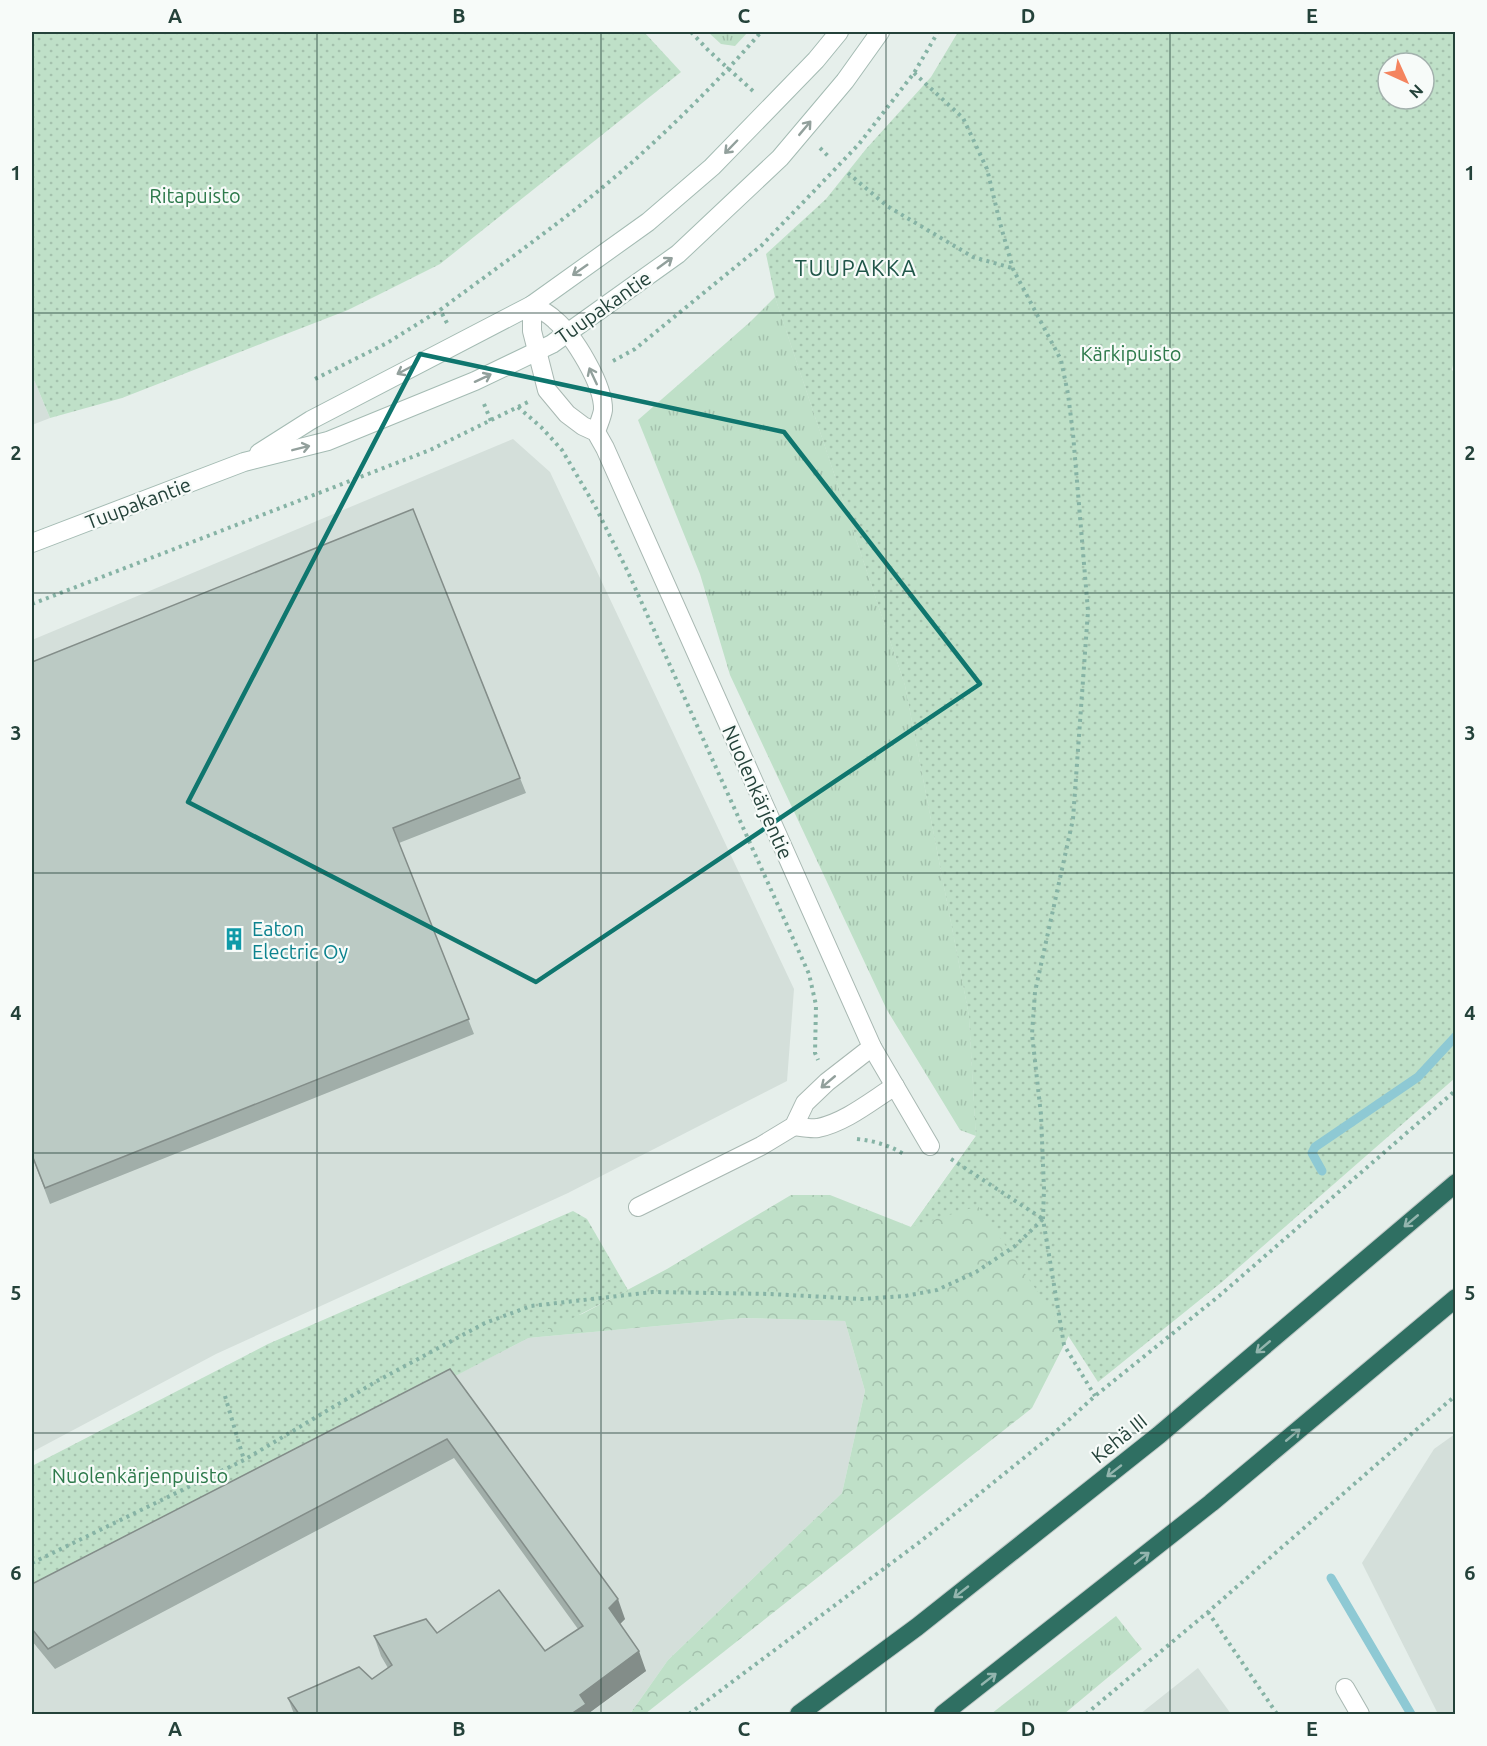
<svg xmlns="http://www.w3.org/2000/svg" width="1487" height="1746" font-family="Ubuntu,sans-serif">
  <style>
    .built { fill: #d4dfda }
    .grass { fill: url(#grass-tufts) }
    .forest { fill: url(#forest-crowns) }
    .park { fill: url(#park-dots); fill-rule: evenodd }
    .lines { fill: none; stroke-linecap: round; stroke-linejoin: round }
    .stream { stroke: #8ec9d4; stroke-width: 9 }
    .street-casing { stroke: #a8b8b2; stroke-width: 20 }
    .secondary-casing { stroke: #a4bbb3; stroke-width: 20 }
    .highway-casing { stroke: #c2cac8; stroke-width: 20 }
    .path { stroke: #86b3a5; stroke-width: 4; stroke-dasharray: 3 4.5; stroke-linecap: butt }
    .street { stroke: #fff; stroke-width: 18 }
    .secondary { stroke: #fff; stroke-width: 18 }
    .highway { stroke: #2f6f62; stroke-width: 18 }
    .wall { fill: #a1aea9 }
    .shaded-wall { fill: #838d89 }
    .building { fill: #bbcac4; stroke: #838d89; stroke-width: 1.5 }
    .oneway { stroke: #92a09c }
    .oneway2 { stroke: #93b5ae }
    .marked { fill: none; stroke: #0f766e; stroke-width: 4.5; stroke-linejoin: round }
    .grid { fill: none; stroke: #24423a; stroke-width: 1.5; stroke-opacity: 0.55 }
    .labels { text-anchor: middle; dominant-baseline: central; stroke-width: 4.5; stroke-linejoin: round; paint-order: stroke }
    .park-label { font-size: 20px; fill: #2d7a4b; stroke: #f7fbf9 }
    .street-label { font-size: 20px; fill: #24423a; stroke: #f7fbf9 }
    .culture-label { font-size: 20px; fill: #0d838f; stroke: #f7fbf9; text-anchor: start }
    .quarter-label { font-size: 22px; letter-spacing: 1.5px; fill: #1f5548; stroke: #f7fbf9 }
    .neatline { fill: none; stroke: #24423a; stroke-width: 2 }
    .grid-label { font-size: 20px; text-anchor: middle; font-weight: bold; fill: #24423a }
  </style>
  <defs>
    <pattern id="grass-tufts" width="24" height="20" patternUnits="userSpaceOnUse" patternTransform="scale(1.5)"><rect width="24" height="20" fill="#bfe0c8"/><path d="M3 7l-1-3M5 7V3M7 7l1-3M15 17l-1-3M17 17v-4M19 17l1-3" fill="none" stroke="#a4c1ad"/></pattern>
    <pattern id="forest-crowns" width="20" height="18" patternUnits="userSpaceOnUse" patternTransform="scale(1.5)"><rect width="20" height="18" fill="#bfe0c8"/><path d="M2 6a3 3 0 1 1 6 0M12 15a3 3 0 1 1 6 0" fill="none" stroke="#a4c1ad"/></pattern>
    <pattern id="park-dots" width="8" height="8" patternUnits="userSpaceOnUse" patternTransform="scale(1.5)"><rect width="8" height="8" fill="#bfe0c8"/><path d="M2 2h.1M6 6h.1" fill="none" stroke="#a4c1ad" stroke-width="1.8" stroke-linecap="round"/></pattern>
  </defs>
  <rect width="100%" height="100%" fill="#e6efeb"/>
  <g class="built">
    <polygon points="32,375 50,418 32,425"/>
    <polygon points="513,439 550,472 794,989 787,1081 568,1193 216,1354 32,1452 32,640"/>
    <polygon points="744,1318 845,1321 865,1391 842,1493 668,1660 630,1714 32,1714 32,1596 528,1338"/>
    <polygon points="1455,1434 1455,1714 1438,1714 1362,1563 1434,1449"/>
    <polygon points="1198,1668 1231,1714 1140,1714"/>
  </g>
  <g class="grass">
    <polygon points="708,32 748,32 735,46 721,44"/>
    <polygon points="775,297 905,685 969,1015 976,1136 960,1130 887,1010 730,675 700,574 638,420 750,322"/>
    <polygon points="1116,1616 1142,1649 1064,1714 991,1714"/>
  </g>
  <polygon class="forest" points="892,285 1093,1288 1032,1408 645,1714 630,1714 668,1660 842,1493 865,1391 845,1321 744,1318 528,1338 452,1376 448,1348 582,1314 667,1269 791,1195 830,1195 911,1227 976,1136 969,1015 905,685 775,297"/>
  <g class="park">
    <polygon points="32,32 644,32 681,72 440,264 348,310 122,398 50,418 32,375"/>
    <path d="M958,32H1455L1456,350L1452,370L1456,374L1455,1078L1222,1282L1098,1382L1069,1337L978,1206L911,1227L976,1136L969,1015L905,685L775,297L766,254L826,199L866,149L931,77ZM1388,63H1424V99H1388Z"/>
    <polygon points="573,1211 587,1219 628,1290 571,1319 528,1338 32,1597 32,1466 268,1344"/>
  </g>
  <g class="lines">
    <g class="stream">
      <polyline points="1322,1171 1312,1153 1315,1147 1418,1077 1456,1036"/>
      <polyline points="1331,1578 1411,1714"/>
    </g>
    <g class="street-casing">
      <g id="street">
        <polyline points="532,305 532,331 547,390 567,414 583,426 596,432 605,448 872,1047 930,1146"/>
        <path d="M532,305C540,309 549,314 555,320C574,336 604,385 603,410C602,417 598,425 596,432"/>
        <path d="M794,1126C801,1127 811,1129 818,1128C846,1122 871,1101 895,1086"/>
        <polyline points="638,1207 761,1146 794,1126 805,1103 827,1082 872,1047"/>
        <polyline points="1345,1688 1360,1714"/>
      </g>
    </g>
    <g class="secondary-casing">
      <g id="secondary">
        <polyline points="259,453 311,420 532,305 648,222 712,167 816,60 839,32"/>
        <polyline points="32,543 244,462 328,441 475,381 552,344 678,254 780,158 845,81 880,32"/>
      </g>
    </g>
    <g class="highway-casing">
      <g id="highway">
        <polyline points="799,1714 917,1627 1159,1435 1456,1183"/>
        <polyline points="943,1714 1211,1503 1456,1298"/>
      </g>
    </g>
    <g class="path">
      <polyline points="691,32 709,51 753,91"/>
      <polyline points="914,73 963,118 987,169 1000,223 1013,269 1061,360 1068,394 1073,434 1088,611 1073,819 1035,992 1032,1034 1041,1115 1044,1189 1043,1219 1064,1345 1095,1396"/>
      <polyline points="820,148 828,156"/>
      <polyline points="848,173 887,206 973,257 1012,268"/>
      <path d="M447,323L440,310C507,260 577,212 639,156C682,117 723,76 761,32"/>
      <polyline points="613,361 635,349 761,246 816,189 859,144 914,73 938,32"/>
      <polyline points="315,379 387,343 440,310"/>
      <polyline points="484,404 491,421"/>
      <polyline points="518,407 541,427 562,450 595,506 627,570 809,974 816,1005 815,1053 818,1060"/>
      <polyline points="32,604 430,450 528,402"/>
      <path d="M857,1139C875,1141 888,1145 904,1154"/>
      <polyline points="951,1159 1043,1219"/>
      <polyline points="225,1396 244,1460"/>
      <polyline points="32,1563 244,1460 377,1381 485,1323 531,1306 653,1292 771,1294 862,1299 905,1296 937,1290 976,1272 1015,1246 1043,1219"/>
      <polyline points="1208,1612 1277,1714"/>
      <polyline points="689,1714 921,1541 1051,1436 1095,1396 1219,1296 1456,1090"/>
      <polyline points="1086,1714 1208,1612 1456,1395"/>
    </g>
    <use href="#street" class="street"/>
    <use href="#secondary" class="secondary"/>
    <use href="#highway" class="highway"/>
  </g>
  <g class="wall">
    <polygon points="32,662 520,778 526,793 399,843 474,1034 50,1204 32,1156"/>
    <polygon points="450,1369 625,1619 620,1624 646,1671 589,1713 589,1714 294,1714 288,1698 372,1679 388,1668 381,1656 374,1636 437,1633 545,1651 578,1629 454,1458 55,1669 32,1641 32,1584"/>
  </g>
  <g class="shaded-wall">
    <polygon points="618,1599 625,1619 616,1628 609,1608"/>
    <polygon points="639,1651 646,1671 589,1713 589,1714 571,1714 580,1695"/>
  </g>
  <g class="building">
    <polygon points="413,509 520,778 393,828 469,1019 45,1188 32,1155 32,662"/>
    <polygon points="450,1369 618,1599 609,1608 639,1651 580,1695 586,1704 571,1714 299,1714 288,1698 359,1667 372,1679 392,1665 374,1636 426,1619 437,1633 499,1590 545,1651 583,1626 447,1439 48,1649 32,1629 32,1584"/>
  </g>
  <defs><path id="oneway-shaft" d="M-6 0H5M1.5-3L5.5 0L1.5 3" fill="none" stroke-width="1.6" stroke-linecap="round" stroke-linejoin="round" transform="scale(1.5)"/></defs>
  <g class="oneway">
    <use href="#oneway-shaft" transform="translate(805 128) rotate(-50)"/>
    <use href="#oneway-shaft" transform="translate(731 147) rotate(134)"/>
    <use href="#oneway-shaft" transform="translate(665 263) rotate(-36)"/>
    <use href="#oneway-shaft" transform="translate(580 270) rotate(145)"/>
    <use href="#oneway-shaft" transform="translate(405 370) rotate(152)"/>
    <use href="#oneway-shaft" transform="translate(593 376) rotate(-115)"/>
    <use href="#oneway-shaft" transform="translate(483 378) rotate(-25)"/>
    <use href="#oneway-shaft" transform="translate(301 448) rotate(-14)"/>
    <use href="#oneway-shaft" transform="translate(828 1082) rotate(140)"/>
  </g>
  <g class="oneway2">
    <use href="#oneway-shaft" transform="translate(1411 1221) rotate(140)"/>
    <use href="#oneway-shaft" transform="translate(1263 1347) rotate(140)"/>
    <use href="#oneway-shaft" transform="translate(1293 1435) rotate(-40)"/>
    <use href="#oneway-shaft" transform="translate(1114 1471) rotate(142)"/>
    <use href="#oneway-shaft" transform="translate(1142 1558) rotate(-38)"/>
    <use href="#oneway-shaft" transform="translate(961 1592) rotate(142)"/>
    <use href="#oneway-shaft" transform="translate(989 1679) rotate(-38)"/>
  </g>
  <path class="marked" d="M420,354L784,432L980,684L536,982L188,802Z"/>
  <path class="grid" d="M317,32V1714M601,32V1714M886,32V1714M1170,32V1714M32,313H1456M32,593H1456M32,873H1456M32,1153H1456M32,1433H1456"/>
  <defs>
    <g id="building-bare" transform="scale(1.8)"><path d="M-4-6H4V6H1V3H-1V6H-4ZM-2.5-4.3h1.7v1.8h-1.7ZM.8-4.3h1.7v1.8H.8ZM-2.5-1h1.7V.8h-1.7ZM.8-1h1.7V.8H.8Z" fill="#0f9aa8" stroke="#f7fbf9" stroke-width="2.5" paint-order="stroke"/></g>
  </defs>
  <g fill-rule="evenodd">
    <use href="#building-bare" x="234" y="939"/>
  </g>
  <g class="labels">
    <g class="park-label">
      <text x="195" y="195">Ritapuisto</text>
      <text x="1131" y="353">Kärkipuisto</text>
      <text x="140" y="1475">Nuolenkärjenpuisto</text>
    </g>
    <g class="street-label">
      <text transform="translate(603 307) rotate(-35)">Tuupakantie</text>
      <text transform="translate(138 503) rotate(-21)">Tuupakantie</text>
      <text transform="translate(758 792) rotate(66)">Nuolenkärjentie</text>
      <text transform="translate(1119 1438) rotate(-39)">Kehä III</text>
    </g>
    <g class="culture-label">
      <text x="252" y="928">Eaton<tspan x="252" dy="23">Electric Oy</tspan></text>
    </g>
    <g class="quarter-label">
      <text x="856" y="267">TUUPAKKA</text>
    </g>
  </g>
  <rect width="1487" height="1746" fill="none" stroke="#f7fbf9" stroke-width="66"/>
  <g transform="translate(1406 81) rotate(135)"><circle r="28" fill="#f7fbf9" stroke="#a3b1ad" stroke-width="1.5"/>
  <path d="M0-4.5L10 22L0 15L-10 22Z" fill="#f4845f"/>
  <text y="-9" font-size="16" font-weight="bold" text-anchor="middle" fill="#24423a">N</text>
  </g>
  <rect x="33" y="33" width="1421" height="1680" class="neatline"/>
  <g class="grid-label">
    <text x="175" y="23">A</text>
    <text x="459" y="23">B</text>
    <text x="744" y="23">C</text>
    <text x="1028" y="23">D</text>
    <text x="1312" y="23">E</text>
    <text x="16" y="180">1</text>
    <text x="1470" y="180">1</text>
    <text x="16" y="460">2</text>
    <text x="1470" y="460">2</text>
    <text x="16" y="740">3</text>
    <text x="1470" y="740">3</text>
    <text x="16" y="1020">4</text>
    <text x="1470" y="1020">4</text>
    <text x="16" y="1300">5</text>
    <text x="1470" y="1300">5</text>
    <text x="16" y="1580">6</text>
    <text x="1470" y="1580">6</text>
    <text x="175" y="1736">A</text>
    <text x="459" y="1736">B</text>
    <text x="744" y="1736">C</text>
    <text x="1028" y="1736">D</text>
    <text x="1312" y="1736">E</text>
  </g>
</svg>
